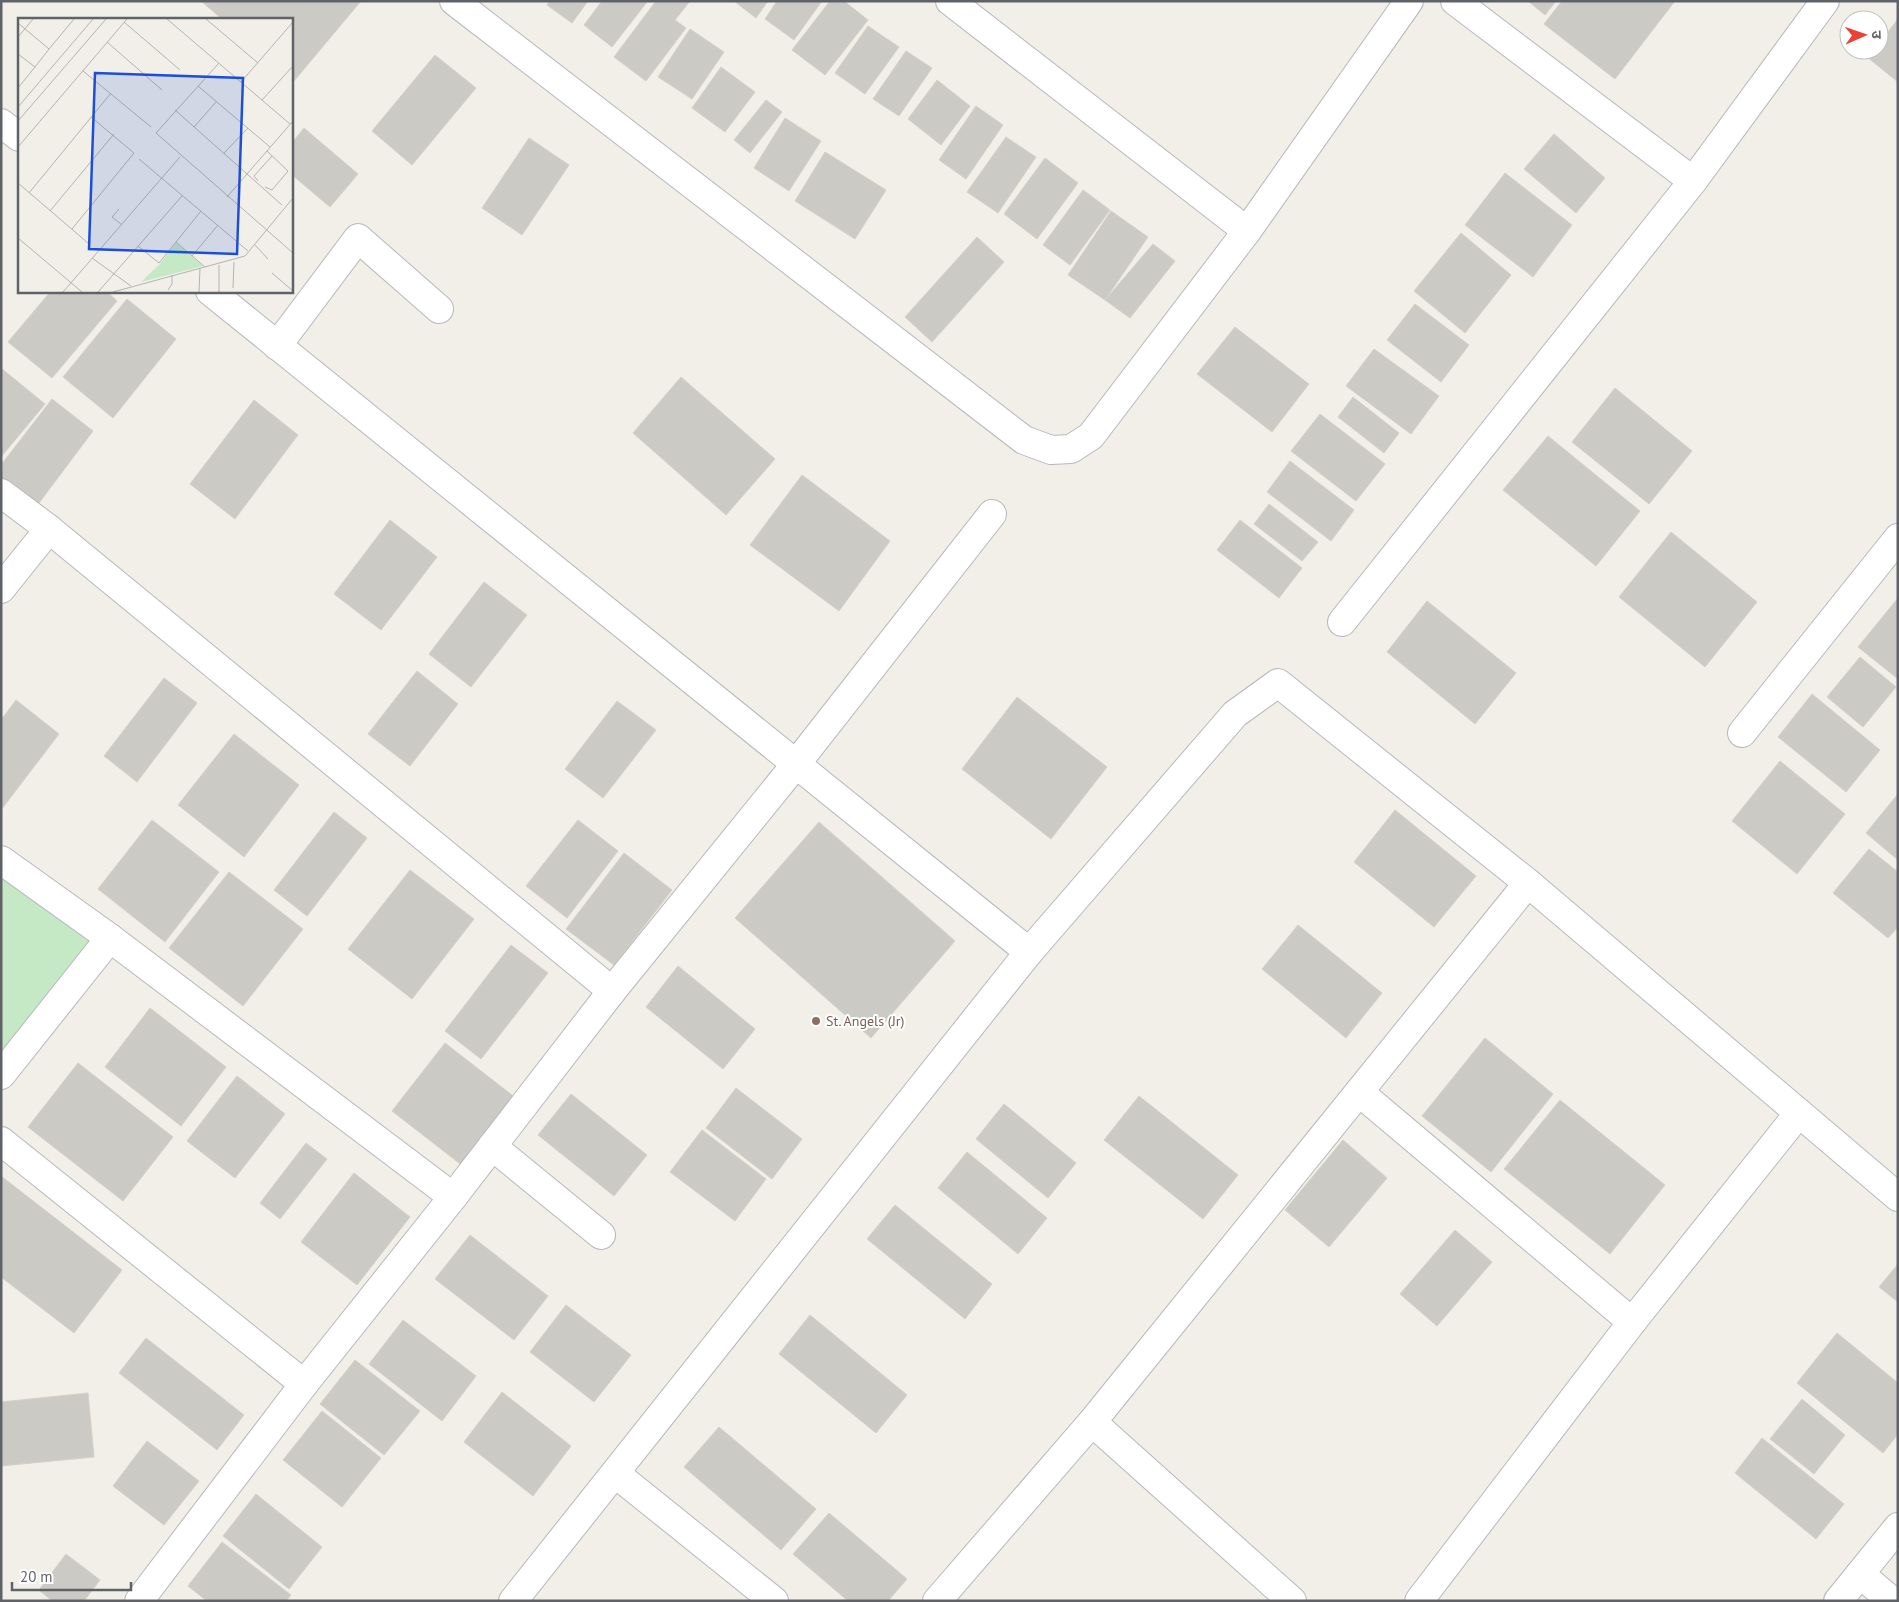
<svg xmlns="http://www.w3.org/2000/svg" width="1899" height="1602" font-family="'PT Sans','Noto Sans Devanagari',sans-serif">
  <style>
    .green { fill: #c5e8c5 }
    .building { fill: #cccac5; stroke: #d6d1c6 }
    .lines { fill: none; stroke-linecap: round; stroke-linejoin: round }
    .minor-casing { stroke: #b5b8bc; stroke-width: 30 }
    .minor { stroke: #fff; stroke-width: 28 }
    .education-dot { fill: #8d6e63; stroke: #fff; stroke-width: 2 }
    .labels { text-anchor: middle; dominant-baseline: central; stroke-width: 4; stroke-linejoin: round; paint-order: stroke }
    .education-label { font-size: 14px; fill: #785e54; stroke: #fff; text-anchor: start }
    .inset-road { fill: none; stroke: #b3b3b1; stroke-width: 1 }
    .view { fill: #1d4ed8; fill-opacity: 0.15; stroke: #1d4ed8; stroke-width: 2.5 }
    .inset-edge { fill: none; stroke: #5f6368; stroke-width: 2.5 }
  </style>
  <rect width="100%" height="100%" fill="#f1efe8"/>
  <polygon class="green" points="1,869 96,941 1,1060"/>
  <g class="building">
    <polygon points="201,1 361,1 294,81 291,79 291,19 222,19"/>
    <polygon points="550,1 588,1 572,23 547,5"/>
    <polygon points="602,1 647,2 612,47 584,25"/>
    <polygon points="656,1 690,1 675,20 686,28 646,81 614,57"/>
    <polygon points="734,1 768,1 756,18"/>
    <polygon points="777,1 822,1 794,40 765,19"/>
    <polygon points="830,1 844,1 868,20 825,75 792,50"/>
    <polygon points="1528,1 1556,1 1545,15"/>
    <polygon points="1562,1 1675,1 1615,79 1544,24"/>
    <polygon points="1898,19 1898,82 1867,57 1873,50 1879,50 1879,43"/>
    <polygon points="868,26 899,47 865,94 835,73"/>
    <polygon points="690,29 724,52 692,99 658,77"/>
    <polygon points="906,51 932,68 899,116 873,99"/>
    <polygon points="435,55 476,88 412,165 372,131"/>
    <polygon points="721,67 755,92 725,132 692,108"/>
    <polygon points="937,80 970,106 941,145 908,119"/>
    <polygon points="766,100 782,112 750,153 734,140"/>
    <polygon points="976,106 1003,125 966,179 939,160"/>
    <polygon points="785,118 821,141 789,191 754,168"/>
    <polygon points="304,128 358,174 330,207 291,174 291,144"/>
    <polygon points="1554,134 1605,178 1576,213 1524,169"/>
    <polygon points="1006,137 1036,157 998,213 967,192"/>
    <polygon points="529,138 569,165 522,235 482,208"/>
    <polygon points="825,152 886,190 855,239 795,201"/>
    <polygon points="1045,158 1078,183 1037,239 1004,214"/>
    <polygon points="1505,173 1572,225 1533,277 1465,225"/>
    <polygon points="1083,190 1110,210 1070,265 1043,245"/>
    <polygon points="1111,211 1148,237 1105,300 1068,275"/>
    <polygon points="1461,233 1511,275 1465,333 1414,291"/>
    <polygon points="977,237 1004,262 932,342 905,317"/>
    <polygon points="1153,244 1175,261 1130,318 1105,300"/>
    <polygon points="51,291 106,291 117,301 52,378 8,342"/>
    <polygon points="127,299 176,339 113,418 63,377"/>
    <polygon points="1415,304 1469,345 1441,382 1387,340"/>
    <polygon points="1235,327 1309,384 1272,432 1197,374"/>
    <polygon points="1374,349 1439,396 1411,434 1346,386"/>
    <polygon points="1,368 45,404 1,457"/>
    <polygon points="681,377 775,459 726,515 633,433"/>
    <polygon points="1615,388 1692,451 1649,504 1572,442"/>
    <polygon points="1353,397 1399,433 1384,453 1338,417"/>
    <polygon points="52,399 93,431 36,507 1,480 1,465"/>
    <polygon points="254,400 298,435 235,519 190,484"/>
    <polygon points="1320,414 1385,464 1356,501 1291,451"/>
    <polygon points="1548,436 1640,511 1596,566 1503,490"/>
    <polygon points="1290,461 1354,510 1331,541 1267,492"/>
    <polygon points="802,475 890,541 839,611 750,545"/>
    <polygon points="1269,504 1318,542 1302,561 1254,524"/>
    <polygon points="390,520 437,557 381,630 334,594"/>
    <polygon points="1240,520 1302,568 1279,598 1217,550"/>
    <polygon points="1671,532 1757,602 1705,667 1619,597"/>
    <polygon points="484,582 527,615 471,687 429,654"/>
    <polygon points="1898,598 1898,679 1858,647"/>
    <polygon points="1427,601 1516,673 1475,724 1387,652"/>
    <polygon points="1860,657 1896,687 1863,727 1827,697"/>
    <polygon points="417,671 458,704 410,766 368,734"/>
    <polygon points="164,678 197,703 137,782 104,756"/>
    <polygon points="1812,694 1880,750 1846,792 1778,737"/>
    <polygon points="1017,697 1107,767 1051,839 962,769"/>
    <polygon points="16,700 59,734 1,810 1,720"/>
    <polygon points="617,701 656,730 603,798 565,769"/>
    <polygon points="234,734 299,785 244,857 178,805"/>
    <polygon points="1780,761 1845,814 1797,874 1732,821"/>
    <polygon points="1898,794 1898,860 1866,833"/>
    <polygon points="1395,810 1476,876 1434,927 1354,862"/>
    <polygon points="334,812 367,838 307,916 274,890"/>
    <polygon points="152,820 219,872 165,942 98,889"/>
    <polygon points="578,820 618,851 567,918 526,886"/>
    <polygon points="819,822 955,941 871,1038 735,918"/>
    <polygon points="1869,849 1898,872 1898,927 1888,938 1833,893"/>
    <polygon points="624,853 672,890 614,965 566,929"/>
    <polygon points="410,870 474,919 412,999 348,949"/>
    <polygon points="229,872 303,929 243,1006 169,948"/>
    <polygon points="1298,925 1382,993 1346,1038 1262,969"/>
    <polygon points="511,945 548,973 481,1059 445,1031"/>
    <polygon points="678,966 755,1029 723,1069 646,1007"/>
    <polygon points="150,1008 226,1067 181,1126 105,1067"/>
    <polygon points="1485,1038 1553,1094 1491,1172 1422,1116"/>
    <polygon points="445,1043 521,1102 468,1170 392,1111"/>
    <polygon points="78,1063 173,1137 123,1201 28,1127"/>
    <polygon points="237,1076 285,1114 235,1178 187,1141"/>
    <polygon points="736,1088 802,1139 772,1179 706,1128"/>
    <polygon points="571,1094 647,1155 614,1196 538,1135"/>
    <polygon points="1139,1096 1238,1175 1203,1219 1104,1140"/>
    <polygon points="1560,1100 1665,1185 1610,1254 1504,1169"/>
    <polygon points="1004,1104 1076,1163 1048,1198 976,1139"/>
    <polygon points="702,1130 766,1179 735,1221 670,1172"/>
    <polygon points="1343,1140 1387,1178 1329,1247 1285,1210"/>
    <polygon points="306,1143 327,1159 280,1219 260,1203"/>
    <polygon points="967,1152 1047,1218 1018,1254 938,1188"/>
    <polygon points="354,1173 410,1217 357,1285 301,1242"/>
    <polygon points="1,1176 122,1270 74,1333 1,1277"/>
    <polygon points="895,1205 992,1284 965,1319 867,1239"/>
    <polygon points="1455,1230 1492,1262 1437,1326 1400,1294"/>
    <polygon points="470,1235 548,1296 514,1340 435,1279"/>
    <polygon points="1898,1264 1898,1302 1879,1287"/>
    <polygon points="566,1305 631,1355 594,1402 530,1352"/>
    <polygon points="810,1315 907,1395 876,1433 779,1354"/>
    <polygon points="403,1320 476,1376 442,1421 369,1364"/>
    <polygon points="1837,1333 1898,1383 1898,1434 1883,1453 1797,1383"/>
    <polygon points="146,1338 244,1415 217,1450 119,1373"/>
    <polygon points="355,1360 420,1411 384,1455 320,1404"/>
    <polygon points="502,1392 571,1446 533,1496 464,1442"/>
    <polygon points="88,1393 94,1457 1,1466 1,1402"/>
    <polygon points="1802,1399 1845,1435 1814,1474 1770,1439"/>
    <polygon points="322,1411 381,1458 342,1507 283,1460"/>
    <polygon points="719,1427 816,1509 781,1550 684,1467"/>
    <polygon points="1762,1438 1844,1504 1816,1539 1735,1473"/>
    <polygon points="147,1441 199,1481 164,1525 113,1486"/>
    <polygon points="256,1494 322,1547 289,1589 223,1536"/>
    <polygon points="829,1513 907,1579 888,1601 848,1601 793,1554"/>
    <polygon points="222,1542 291,1595 286,1601 207,1601 188,1586"/>
    <polygon points="66,1554 100,1580 84,1601 52,1601 39,1590"/>
  </g>
  <g class="lines">
    <g class="minor-casing">
      <g id="minor">
        <polyline points="454,1 1024,440 1051,450 1071,449 1091,436 1247,231 1409,1"/>
        <polyline points="950,1 1247,231"/>
        <polyline points="1455,1 1693,181"/>
        <polyline points="1,123 19,137"/>
        <polyline points="210,291 1029,952"/>
        <polyline points="277,346 358,238 439,309"/>
        <polyline points="1,493 49,529 612,991"/>
        <polyline points="1,589 49,529"/>
        <polyline points="1342,622 1693,181 1825,1"/>
        <polyline points="1742,733 1898,538"/>
        <polyline points="1,860 110,938 453,1197"/>
        <polyline points="1,1075 110,938"/>
        <polyline points="1359,1092 1632,1322"/>
        <polyline points="1,1141 304,1384"/>
        <polyline points="492,1146 601,1235"/>
        <polyline points="1092,1422 1292,1601"/>
        <polyline points="616,1474 774,1601"/>
        <polyline points="1860,1574 1892,1601"/>
        <polyline points="139,1601 304,1384 453,1197 612,991 796,764 992,514"/>
        <polyline points="513,1601 1029,952 1235,714 1278,683 1528,883 1898,1197"/>
        <polyline points="937,1601 1092,1422 1528,883"/>
        <polyline points="1419,1601 1632,1322 1799,1113"/>
        <polyline points="1838,1601 1898,1527"/>
      </g>
    </g>
    <use href="#minor" class="minor"/>
  </g>
  <circle class="education-dot" cx="816" cy="1021" r="5"/>
  <g class="labels">
    <g class="education-label">
      <text x="826" y="1021">St. Angels (Jr)</text>
    </g>
  </g>
  <g transform="translate(18 18)">
    <rect width="275" height="275" fill="#f1efe8"/>
    <path d="M158,225L185,248L123,264L141,247Z" fill="#c5e8c5"/>
    <path class="inset-road" d="M149,1L272,106M188,1L240,45M106,4L162,52M0,5L31,31L17,49L0,36M0,19L15,1M89,24L144,72M31,31L56,1M201,45L138,115L275,235M65,53L133,109M223,64L275,4M180,68L252,129M0,70L17,49M244,82L275,48M0,89L75,1M157,92L264,187M0,103L88,1M176,109L198,84M0,129L109,1M206,135L230,110M121,141L230,233M240,163L236,158L254,138M0,165L70,225M247,169L254,172L270,153L249,133M11,175L93,75M209,179L275,103M101,191L94,199L104,207M32,193L96,116M54,211L116,135L73,99M0,220L64,274M158,224L187,249M236,226L250,241M120,228L141,245L183,193M174,238L200,207M74,240L113,268M201,247V274M254,255L275,273M215,270L216,244M150,272L154,266V257M45,274L162,139M80,274L164,178M95,274L227,238L275,180M181,274L182,250"/>
    <path class="view" d="M77,55L225,60L219,236L71,231Z"/>
    <rect width="275" height="275" class="inset-edge"/>
  </g>
  <rect width="1899" height="1602" fill="none" stroke="#5f6368" stroke-width="5"/>
  <g transform="translate(1864 35) rotate(88)"><circle r="24" fill="#ffffff" stroke="#bfc1c3"/>
  <path d="M0-4L9 19L0 12L-9 19Z" fill="#ea4335"/>
  <text y="-8" font-size="14" font-weight="bold" text-anchor="middle" fill="#5f6368">उ</text>
  </g>
  <path d="M12 1582v8h119v-8" fill="none" stroke="#5f6368" stroke-width="2.5"/>
  <text x="20" y="1582" font-size="15" fill="#5f6368" stroke="#ffffff" stroke-width="4" paint-order="stroke">20 m</text>
</svg>
